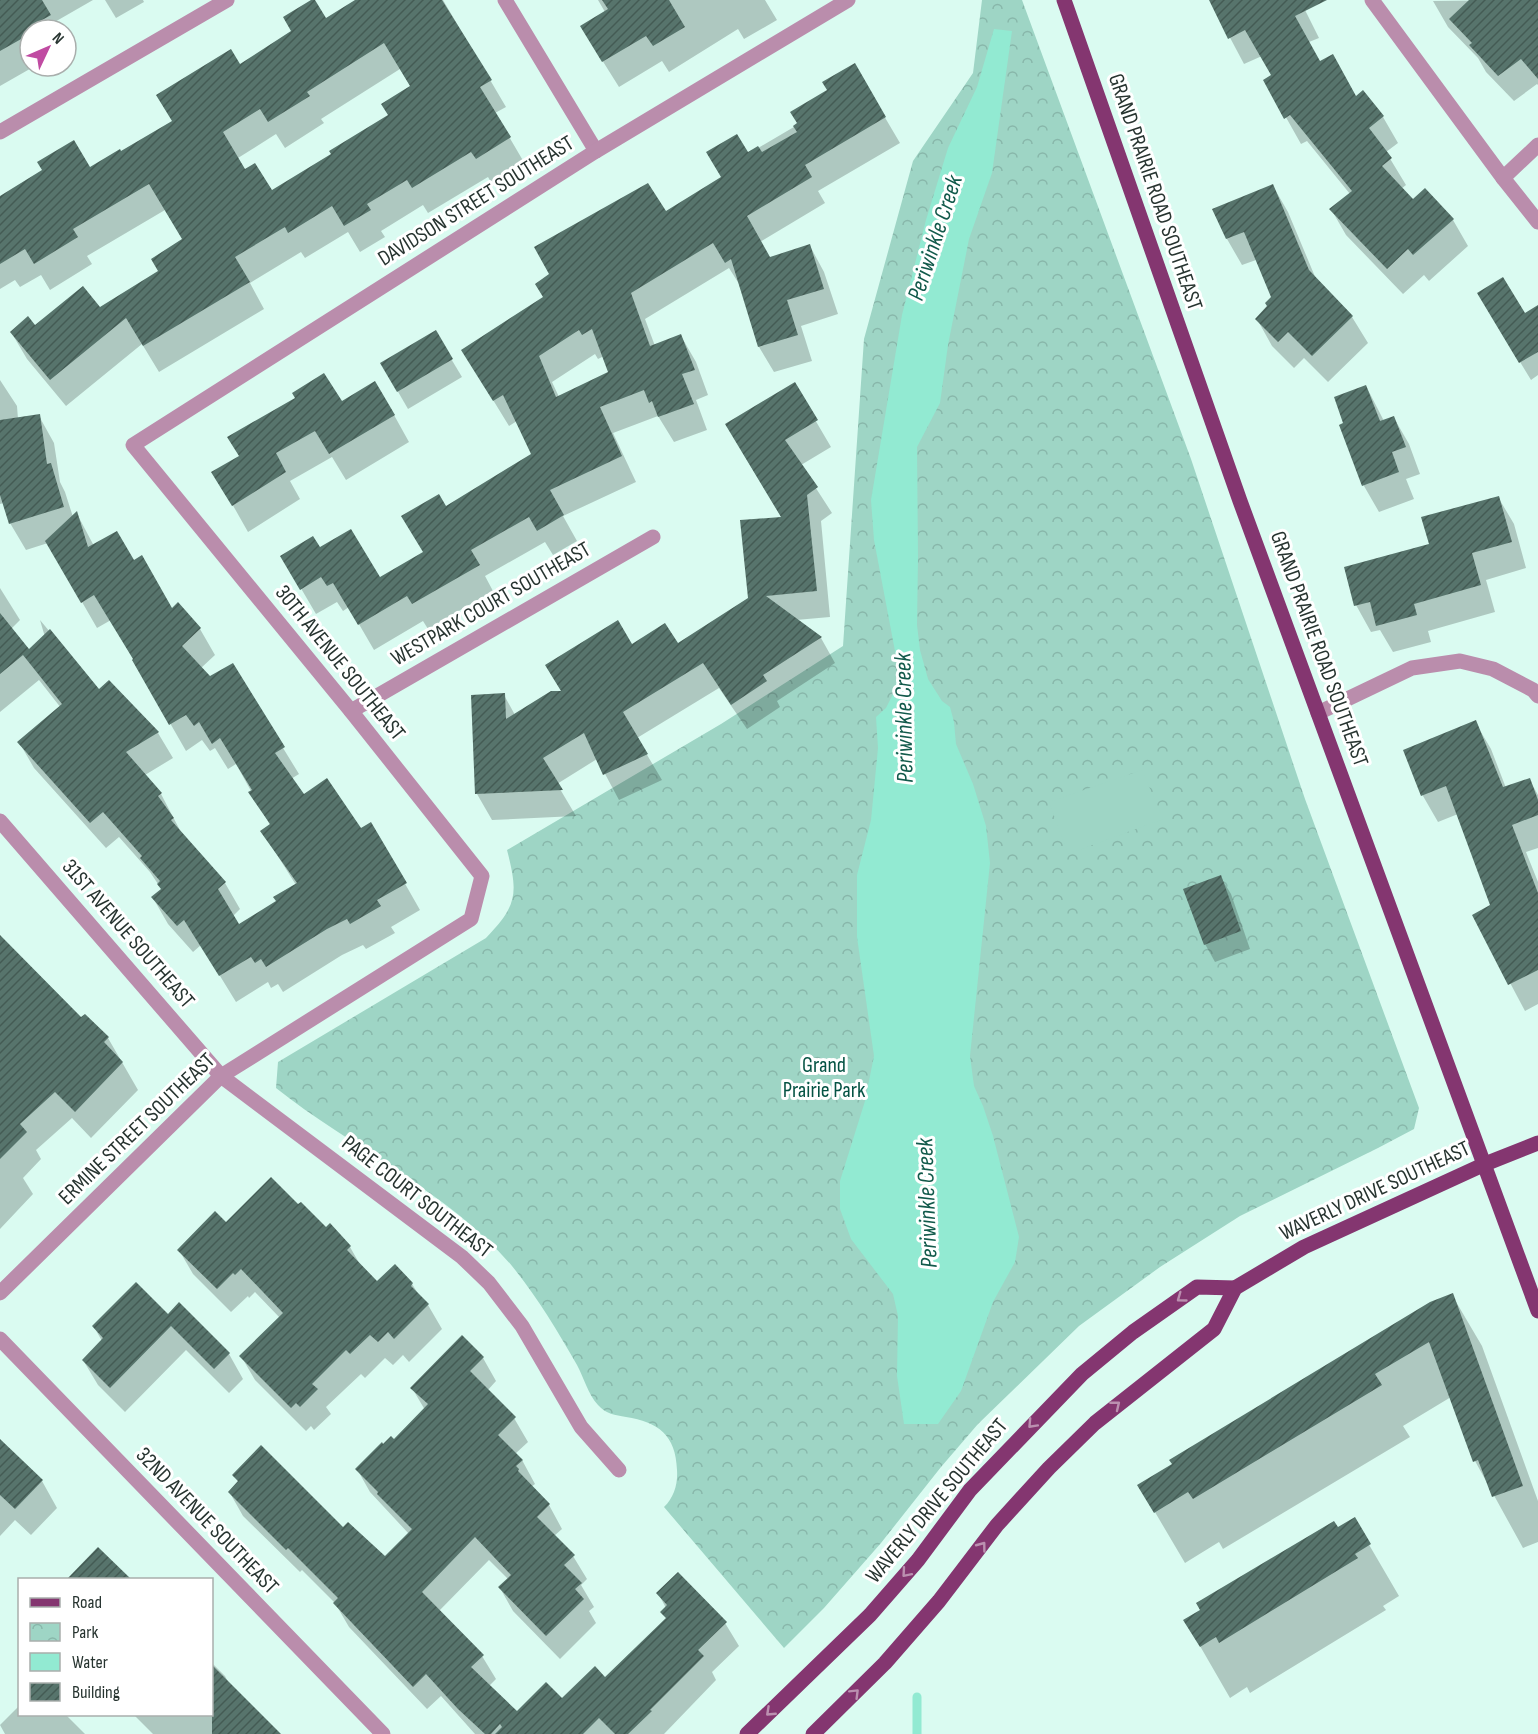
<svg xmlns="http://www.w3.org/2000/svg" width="1538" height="1734" font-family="'Sofia Sans Condensed',sans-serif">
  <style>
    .park { fill: url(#park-crowns) }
    .pitch { fill: #9ed5c5 }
    .water { fill: #92ead2 }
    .shadow { fill: #0003; fill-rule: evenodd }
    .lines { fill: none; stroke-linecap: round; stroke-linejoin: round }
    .stream { stroke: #92ead2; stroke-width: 9 }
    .building { fill: url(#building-hatch); fill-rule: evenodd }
    .minor { stroke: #ba8dac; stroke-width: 15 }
    .major { stroke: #843670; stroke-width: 15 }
    .oneway { stroke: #bb90b0 }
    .labels { text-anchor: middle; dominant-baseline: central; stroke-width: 6; stroke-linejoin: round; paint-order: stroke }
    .street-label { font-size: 22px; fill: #273430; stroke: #fff }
    .park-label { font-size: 22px; fill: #055344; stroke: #fff }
    .water-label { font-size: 24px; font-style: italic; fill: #125a4b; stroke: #fff }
  </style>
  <defs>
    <pattern id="park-crowns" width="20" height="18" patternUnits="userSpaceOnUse" patternTransform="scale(1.5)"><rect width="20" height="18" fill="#9ed5c5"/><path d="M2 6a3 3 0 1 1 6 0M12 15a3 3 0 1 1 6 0" fill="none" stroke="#88b7aa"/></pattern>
    <pattern id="building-hatch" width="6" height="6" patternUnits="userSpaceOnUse" patternTransform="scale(1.5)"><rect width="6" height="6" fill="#57746c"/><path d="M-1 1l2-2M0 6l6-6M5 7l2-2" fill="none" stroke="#445b54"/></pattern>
  </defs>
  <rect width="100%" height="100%" fill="#dafbf1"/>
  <path class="park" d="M982,0H1022L1191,459L1305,799L1419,1108L1414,1129L1378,1148L1240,1216L1160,1267L1079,1326L978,1424L941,1467L881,1543L824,1608L784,1648L664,1507C674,1497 678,1484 677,1470C676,1435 658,1422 626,1417C615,1415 606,1414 598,1405C588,1394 584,1378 577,1365C557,1330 537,1297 512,1266C452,1194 350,1147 276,1088L278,1062L486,938C518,905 518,893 507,850L721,724L843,646L864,339L913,161L973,73Z"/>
  <polygon class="pitch" points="1142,770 1163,819 1068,854 1049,802"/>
  <polygon class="water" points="994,29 1012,31 992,173 969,239 948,345 940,403 917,447 918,557 917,625 920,650 928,679 942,701 950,707 954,722 956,744 973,784 986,826 990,863 970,1056 974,1086 983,1106 993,1136 1019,1237 1015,1262 993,1302 961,1391 938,1424 904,1424 897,1376 898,1316 893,1294 851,1239 840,1209 840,1181 865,1101 874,1056 857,937 857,875 871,820 878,748 876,717 886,708 895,690 898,667 874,540 871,500 902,315 926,220 948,148 977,87"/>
  <g class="shadow">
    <polygon points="0,0 93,0 53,23 58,30 30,30 30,66 35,66 0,86"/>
    <polygon points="105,0 143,0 144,2 116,18"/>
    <path d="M358,0H443L506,107L495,113L525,164L492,184L488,177L428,213L423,205L381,231L385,237L360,252L348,232L305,258L301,252L250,283L264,309L159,372L142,344L66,406L27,359L11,332L99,309L160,272L184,240L165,210L87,256L92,264L50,290L41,275L20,287L15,280L0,289V196L1,197L90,169L121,153L173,122L240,66L326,20ZM400,69L411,87L390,116L333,155L272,192L245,171L238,158L276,134L285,148L324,123L321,119Z"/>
    <polygon points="598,0 765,0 777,20 744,39 738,29 669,72 662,61 619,87 597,52 605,12"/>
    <polygon points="1210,0 1300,0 1319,38 1309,42 1320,63 1356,98 1383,117 1398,143 1386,152 1406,185 1401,189 1413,201 1425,190 1453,220 1468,246 1429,281 1424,275 1403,294 1346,235 1331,209 1350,194 1307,141 1301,144 1265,80 1273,76 1262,56 1244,64"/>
    <polygon points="1538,0 1538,85 1537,84 1514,101 1486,72 1478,58 1448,27 1433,1"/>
    <path d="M854,65L900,143L818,191L825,203L760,242L770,259L810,246L824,272L838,314L801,326L812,361L774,372L759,347L741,287L729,268L645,319L655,346L681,336L696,362L708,395L696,400L707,430L674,442L658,416L613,433L636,482L563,516L577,541L553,555L545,542L485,576L493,591L428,629L423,621L374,650L349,607L343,611L337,602L316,614L282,556L319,549L379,579L424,553L445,508L533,455L517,421L509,426L463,351L545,298L665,213L723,178L748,154L799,124ZM595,354L598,359L604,356L610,373L559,397L552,382Z"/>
    <polygon points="1273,186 1288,212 1316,279 1352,317 1368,343 1328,382 1304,358 1294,368 1272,346 1257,319 1269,307 1273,297 1256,260 1242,265 1227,239 1214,209"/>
    <polygon points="1489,311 1525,315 1538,312 1538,375 1531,380"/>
    <polygon points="435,332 462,377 408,409 382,364"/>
    <polygon points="0,380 17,406 18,419 39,416 54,443 60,482 65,492 73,517 77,514 94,546 133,562 172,610 200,629 215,655 201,668 210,678 232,665 299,774 291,779 303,796 361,830 371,824 420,910 391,927 395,933 366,949 363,945 342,955 283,992 278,984 271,988 268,982 236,1002 201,945 193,952 168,924 153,898 162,890 150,872 119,837 106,848 34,768 19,742 61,708 39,680 0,712 0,588 20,620 11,629 29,651 47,644 40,620 99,691 158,733 173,758 145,775 161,794 183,836 225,883 240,909 233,916 239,926 278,902 296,885 262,831 270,825 236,764 228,769 215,748 210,751 202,740 186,751 111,620 97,628 48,543 26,550 10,523 4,503 0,504"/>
    <polygon points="794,384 831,447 801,465 832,513 821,521 830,617 796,620 821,638 835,663 777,701 780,707 747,729 719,688 637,738 662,780 619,800 597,759 557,784 576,816 492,820 477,794 504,695 515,715 563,692 632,646 677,645 749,598 782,518 741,450"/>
    <polygon points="1366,386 1384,421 1394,418 1409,444 1420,474 1406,479 1414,499 1379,512 1364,486 1341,426 1345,424"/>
    <polygon points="342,403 394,415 409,442 346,480 332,457 290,481 300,499 248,532 214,472"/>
    <polygon points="1498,497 1514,524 1526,568 1486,580 1495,612 1428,631 1431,642 1393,652 1380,630 1371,632 1356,605 1431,545"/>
    <polygon points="1475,722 1491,749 1506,788 1529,779 1538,795 1538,848 1526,852 1538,882 1538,1004 1525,1011 1474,915 1492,906 1458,814 1438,822 1423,796 1405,751"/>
    <polygon points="1220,876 1231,894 1250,949 1215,962 1205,944"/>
    <polygon points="0,937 81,1019 108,1038 138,1090 91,1138 72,1118 36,1150 41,1159 23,1178 33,1194 0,1229"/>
    <polygon points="298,1206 350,1247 362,1268 377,1283 412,1284 419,1295 428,1305 442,1329 409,1362 403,1355 393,1365 385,1358 365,1378 361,1374 326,1407 331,1414 314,1430 311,1426 306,1431 255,1380 241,1356 280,1318 255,1292 249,1298 248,1296 231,1312 193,1274 179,1250 226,1224"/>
    <polygon points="1452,1295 1482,1346 1538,1501 1538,1542 1523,1548 1475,1461 1451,1397 1403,1426 1410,1437 1223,1549 1219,1542 1185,1563 1139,1485"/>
    <polygon points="168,1316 229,1354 243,1379 229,1393 186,1350 125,1412 98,1385 83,1360 102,1341 94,1327"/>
    <polygon points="483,1358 496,1381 487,1391 514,1418 528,1442 515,1454 522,1460 535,1484 531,1487 549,1505 562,1529 554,1536 573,1556 587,1579 581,1585 594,1607 589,1611 596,1623 560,1659 513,1611 500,1588 508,1579 489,1560 439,1611 482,1656 496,1679 489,1686 517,1713 562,1700 605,1679 667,1619 662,1612 666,1608 658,1593 725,1623 739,1646 712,1672 716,1680 664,1734 475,1734 441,1696 427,1709 349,1627 335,1603 302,1570 300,1572 243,1516 230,1493 239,1483 234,1475 343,1529 385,1558 409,1534 370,1492 357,1469 394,1441 425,1410 412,1388"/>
    <polygon points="0,1441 42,1481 57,1508 31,1535 15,1520 0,1536"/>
    <polygon points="1354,1519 1399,1596 1383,1606 1386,1610 1250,1693 1247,1687 1230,1698 1185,1620"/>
    <polygon points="212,1663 225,1676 230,1686 279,1734 153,1734 133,1714 212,1714"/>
    <polygon points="20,1705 20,1714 65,1714 85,1734 5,1734 0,1725"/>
  </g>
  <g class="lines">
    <polyline class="stream" points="917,1697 917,1734"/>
  </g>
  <g class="building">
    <polygon points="0,0 42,0 51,15 35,24 38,29 30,30 30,34 0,51"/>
    <path d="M311,0H315L326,18L355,0H442L492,80L480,87L511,137L476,159L471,152L412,188L407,180L367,204L371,210L344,226L332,206L288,233L285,227L235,257L250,282L143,346L126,318L50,380L10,332L28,316L35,325L83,286L100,307L158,271L151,259L182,239L149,184L73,229L78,237L34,264L25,249L0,264V196L42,170L37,162L74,140L90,167L120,149L121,151L172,121L156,95L231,49L240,64L291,31L283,17ZM384,43L410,86L381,104L388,115L329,151L331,154L272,190L255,163L245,169L223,132L260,109L268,122L310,96L307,92Z"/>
    <polygon points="602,0 669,0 685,27 653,46 646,36 602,62 580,26 608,9"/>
    <polygon points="1209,0 1327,0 1295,16 1320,61 1333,54 1356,96 1363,90 1384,116 1369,128 1392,158 1382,166 1413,199 1425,188 1454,219 1413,255 1408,249 1387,269 1329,209 1352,191 1290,115 1284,119 1263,80 1271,75 1245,30 1228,39"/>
    <polygon points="1469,0 1538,0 1538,79 1521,59 1498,76 1469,45 1472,43 1449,19"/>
    <path d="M855,63L886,117L805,165L812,177L747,216L770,257L810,244L824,289L787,300L798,335L758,347L731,259L725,263L713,243L631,293L650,346L681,334L695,370L682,374L694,404L658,417L652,401L649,403L644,390L600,407L622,456L550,490L564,515L537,531L529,517L471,550L480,565L412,604L407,596L358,625L333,583L327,586L321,577L300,590L280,556L313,536L320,547L351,529L380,577L423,552L401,516L439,494L446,506L531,454L503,395L493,401L461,350L543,297L535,284L549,274L534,247L648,183L666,211L721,177L706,152L737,134L748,152L758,146L762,152L797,132L793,126L797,123L790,112L827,90L822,82ZM592,329L608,372L556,397L539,356L579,330L582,335Z"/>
    <polygon points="1273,184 1309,270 1353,316 1312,356 1288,332 1278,342 1255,319 1267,306 1265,303 1271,297 1244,232 1226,239 1212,209"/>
    <polygon points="1503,277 1525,313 1538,305 1538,352 1519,363 1477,293"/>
    <polygon points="436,330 453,359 397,392 380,363"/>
    <polygon points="324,373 342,401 375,381 395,415 329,454 315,431 276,453 286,472 232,506 211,472 239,456 227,437 295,398 292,393"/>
    <polygon points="795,382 818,420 785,440 818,487 807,495 817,591 766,596 822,637 763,675 767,681 731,705 703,663 623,712 648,754 603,775 584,733 543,758 563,790 475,794 471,695 505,693 506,719 551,691 561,691 545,665 618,620 632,644 665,623 678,643 748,598 740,520 781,517 725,424"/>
    <polygon points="1366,385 1380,421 1394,416 1406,447 1392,452 1399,472 1362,486 1339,425 1343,423 1334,397"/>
    <polygon points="40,414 47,464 51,463 64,507 9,524 0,495 0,420"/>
    <polygon points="1499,496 1512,542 1472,553 1481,585 1414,604 1417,615 1376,626 1370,602 1354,606 1344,567 1429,544 1421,517"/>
    <polygon points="77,511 88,547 117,531 134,560 142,555 172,608 178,602 201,628 182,646 210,676 233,663 285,747 275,753 304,794 327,778 361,828 371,822 407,883 377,900 381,906 350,924 347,919 327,929 266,967 261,959 255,963 251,957 219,976 184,920 177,926 151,897 161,889 157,884 160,881 140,858 142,856 103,812 90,823 17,742 62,704 23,655 0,674 0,613 29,649 50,629 99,689 109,680 159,732 126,752 162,793 158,796 174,818 171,820 226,882 218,889 239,924 276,901 273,897 297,883 260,831 270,824 248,792 252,790 220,738 212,744 199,722 194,726 186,715 169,725 132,660 133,659 94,595 81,603 45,541"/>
    <polygon points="1476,720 1503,787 1530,778 1538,800 1538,815 1512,825 1538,893 1538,970 1508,985 1472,915 1490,905 1446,786 1421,796 1403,750"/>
    <polygon points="1221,875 1241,931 1204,945 1183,889"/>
    <polygon points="0,935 81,1017 85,1014 109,1037 104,1042 123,1062 75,1112 55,1092 20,1124 27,1132 0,1159"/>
    <polygon points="271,1177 298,1204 301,1202 326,1227 330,1223 351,1246 347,1250 377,1281 395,1264 413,1283 411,1286 429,1304 394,1339 388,1332 378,1342 370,1335 350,1354 346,1350 312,1384 318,1389 300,1407 296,1403 291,1408 239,1356 283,1313 241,1269 235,1275 233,1273 217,1289 177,1250 215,1211 226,1222"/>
    <polygon points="136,1282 168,1314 179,1302 230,1353 214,1369 171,1326 110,1388 82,1360 103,1338 92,1326"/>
    <polygon points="1453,1293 1523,1486 1492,1497 1478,1460 1473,1462 1429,1342 1375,1374 1382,1385 1193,1499 1188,1492 1154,1513 1137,1485 1172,1464 1169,1460 1430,1302"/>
    <polygon points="462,1335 484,1357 470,1371 516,1417 498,1435 523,1460 516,1466 519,1469 518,1471 550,1504 537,1517 575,1555 564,1565 582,1583 575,1589 584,1599 546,1636 498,1587 511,1575 475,1537 422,1592 484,1655 471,1667 517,1711 546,1682 562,1698 595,1666 605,1677 666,1618 660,1612 667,1605 656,1593 678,1572 727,1622 698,1650 704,1656 650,1710 652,1711 628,1734 615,1734 599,1718 583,1734 495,1734 502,1727 500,1724 491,1734 485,1734 458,1709 426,1674 413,1687 333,1603 338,1598 288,1548 286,1550 228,1492 238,1481 232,1475 261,1445 343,1527 348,1522 385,1556 412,1529 377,1494 378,1492 355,1469 382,1442 383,1444 391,1436 394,1439 428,1404 410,1388"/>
    <polygon points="0,1439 43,1480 15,1509 0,1495"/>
    <polygon points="1355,1517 1371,1544 1355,1554 1358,1558 1219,1643 1216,1637 1200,1647 1183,1620 1200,1610 1196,1603 1334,1521 1338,1527"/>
    <polygon points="98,1547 132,1580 66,1580"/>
    <polygon points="212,1665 281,1734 212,1734"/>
  </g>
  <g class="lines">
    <g class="minor">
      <polyline points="505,0 596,151"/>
      <polyline points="1372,0 1503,178 1538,222"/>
      <polyline points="0,132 227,0"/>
      <polyline points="1503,178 1538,145"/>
      <polyline points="351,711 653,537"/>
      <polyline points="1318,713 1412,668 1460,661 1493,669 1533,690 1538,696"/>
      <polyline points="0,821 221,1076 462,1257 489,1283 522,1326 581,1427 619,1470"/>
      <polyline points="0,1293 221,1076 471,919 482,876 351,711 133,445 596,151 848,0"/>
      <polyline points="0,1339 383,1734"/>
    </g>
    <g class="major">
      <polyline points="1064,0 1240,501 1538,1311"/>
      <polyline points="747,1734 870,1615 918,1560 970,1490 1082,1374 1133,1332 1197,1287 1235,1288"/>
      <polyline points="813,1734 885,1663 939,1601 997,1525 1049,1468 1095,1423 1214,1329 1235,1288 1304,1247 1485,1164 1538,1143"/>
    </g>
  </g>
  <defs><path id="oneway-chevron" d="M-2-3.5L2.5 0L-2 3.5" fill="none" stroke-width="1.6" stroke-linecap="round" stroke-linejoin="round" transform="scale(1.5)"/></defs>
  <g class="oneway">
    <use href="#oneway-chevron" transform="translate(1181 1298) rotate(144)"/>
    <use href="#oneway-chevron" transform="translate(1116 1405) rotate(-39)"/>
    <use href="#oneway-chevron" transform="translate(1032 1424) rotate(133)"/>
    <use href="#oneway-chevron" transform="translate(982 1546) rotate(-53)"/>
    <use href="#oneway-chevron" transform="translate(906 1573) rotate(131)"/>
    <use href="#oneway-chevron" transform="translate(855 1693) rotate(-45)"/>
    <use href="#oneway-chevron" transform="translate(770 1712) rotate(137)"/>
  </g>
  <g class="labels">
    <g class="street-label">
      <text transform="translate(1155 192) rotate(71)">GRAND PRAIRIE ROAD SOUTHEAST</text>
      <text transform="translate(476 201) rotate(-32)">DAVIDSON STREET SOUTHEAST</text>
      <text transform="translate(491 604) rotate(-30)">WESTPARK COURT SOUTHEAST</text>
      <text transform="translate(1319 649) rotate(70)">GRAND PRAIRIE ROAD SOUTHEAST</text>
      <text transform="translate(340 663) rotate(51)">30TH AVENUE SOUTHEAST</text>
      <text transform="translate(128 934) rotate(49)">31ST AVENUE SOUTHEAST</text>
      <text transform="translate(137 1129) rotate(-44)">ERMINE STREET SOUTHEAST</text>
      <text transform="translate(1375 1191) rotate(-25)">WAVERLY DRIVE SOUTHEAST</text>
      <text transform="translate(417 1197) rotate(38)">PAGE COURT SOUTHEAST</text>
      <text transform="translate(937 1501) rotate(-50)">WAVERLY DRIVE SOUTHEAST</text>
      <text transform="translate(207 1521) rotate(46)">32ND AVENUE SOUTHEAST</text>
    </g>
    <g class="park-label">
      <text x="824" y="1065">Grand<tspan x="824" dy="25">Prairie Park</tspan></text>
    </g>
    <g class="water-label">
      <text transform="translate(935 238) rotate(-72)">Periwinkle Creek</text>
      <text transform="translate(904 718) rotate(-91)">Periwinkle Creek</text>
      <text transform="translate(927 1203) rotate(-92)">Periwinkle Creek</text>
    </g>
  </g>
  <rect x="18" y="1578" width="195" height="138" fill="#ffffff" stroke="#a9aeac" stroke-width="1.5"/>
  <rect x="30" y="1598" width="30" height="9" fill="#843670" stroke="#a9aeac" stroke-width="1.5"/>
  <text x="72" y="1608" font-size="18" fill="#273430">Road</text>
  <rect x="30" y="1623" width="30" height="18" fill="url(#park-crowns)" stroke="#a9aeac" stroke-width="1.5"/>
  <text x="72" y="1638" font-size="18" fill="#273430">Park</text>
  <rect x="30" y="1653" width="30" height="18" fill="#92ead2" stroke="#a9aeac" stroke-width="1.5"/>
  <text x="72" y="1668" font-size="18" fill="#273430">Water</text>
  <rect x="30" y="1683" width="30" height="18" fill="url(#building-hatch)" stroke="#a9aeac" stroke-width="1.5"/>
  <text x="72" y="1698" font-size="18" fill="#273430">Building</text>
  <g transform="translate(48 48) rotate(46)"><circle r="28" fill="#ffffff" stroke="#a9aeac" stroke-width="1.5"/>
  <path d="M0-4.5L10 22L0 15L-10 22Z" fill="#c04ba2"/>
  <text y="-9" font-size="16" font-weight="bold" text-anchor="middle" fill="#273430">N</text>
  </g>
</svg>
